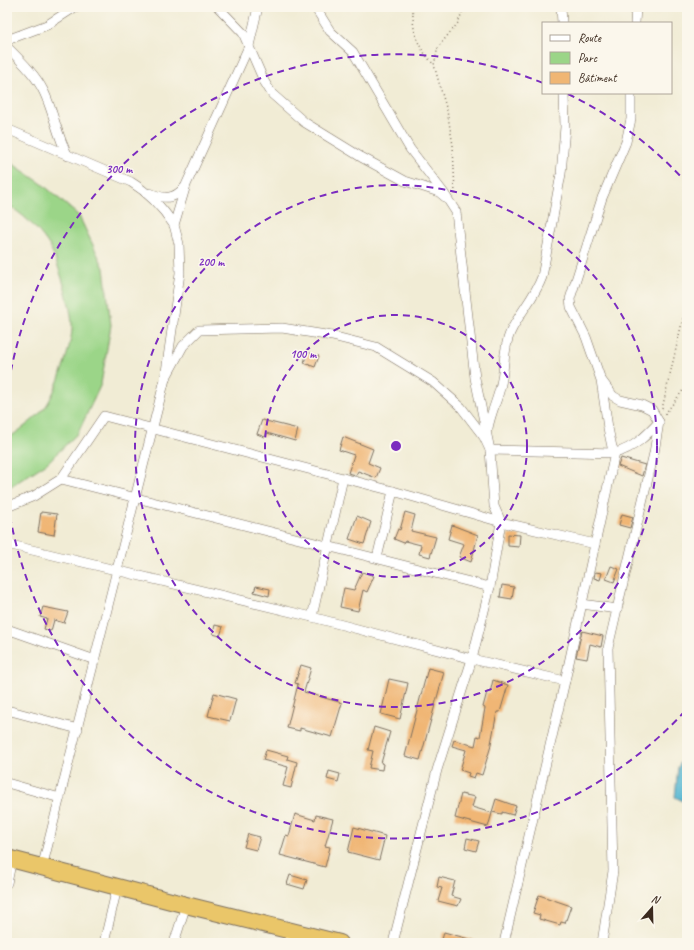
<svg xmlns="http://www.w3.org/2000/svg" width="694" height="950" font-family="Caveat,sans-serif">
  <style>
    .green { fill: #9bd588; stroke: #6b8053 }
    .water { fill: #52b6d1; stroke: #467078 }
    .building { fill: #f0b674 }
    .lines { fill: none; stroke-linecap: round; stroke-linejoin: round }
    .street-casing { stroke: #7b6e5e; stroke-width: 10 }
    .highway-casing { stroke: #7b6e5e; stroke-width: 18 }
    .path { stroke: #7b6e5e; stroke-width: 1.5; stroke-dasharray: 1 3; stroke-linecap: butt }
    .street { stroke: #fff; stroke-width: 9 }
    .highway { stroke: #eac669; stroke-width: 16 }
    .ring { fill: none; stroke: #7b2cbf; stroke-width: 2; stroke-dasharray: 7 5 }
    .centre { fill: #7b2cbf; stroke: #fbf7ec; stroke-width: 2 }
    .ring-label { font-size: 12px; text-anchor: middle; font-weight: bold; fill: #7b2cbf; stroke: #fbf7ec; stroke-width: 3; stroke-linejoin: round; paint-order: stroke }
  </style>
  <rect width="100%" height="100%" fill="#fbf7ec"/>
  <filter id="ink" filterUnits="userSpaceOnUse"><feTurbulence type="fractalNoise" baseFrequency=".025" numOctaves="2"/><feDisplacementMap in="SourceGraphic" scale="8" xChannelSelector="R" yChannelSelector="G"/><feConvolveMatrix kernelMatrix="1 2 1 2 8 2 1 2 1" color-interpolation-filters="sRGB"/></filter>
  <filter id="wash" filterUnits="userSpaceOnUse"><feTurbulence type="fractalNoise" baseFrequency=".012" numOctaves="4" result="noise"/><feDisplacementMap in="SourceGraphic" scale="16" xChannelSelector="R" yChannelSelector="G"/><feGaussianBlur stdDeviation="0.9" result="paint"/><feColorMatrix in="noise" values="0 0 0 0 0 0 0 0 0 0 0 0 0 0 0 0 0 1.4 0 .05"/><feComposite in="paint" operator="in"/></filter>
  <g filter="url(#wash)">
    <rect width="100%" height="100%" fill="#f1ecd5"/>
    <path class="green" d="M7,160L41,183L79,216L104,268L111,325L101,384L78,433L47,463L7,489V439C19,431 38,417 46,406C56,392 72,345 72,328C73,311 57,256 47,242C37,228 21,212 7,205Z"/>
    <polygon class="water" points="687,752 687,803 675,797 678,767"/>
    <g id="blocks">
      <g class="building">
        <polygon points="307,352 319,356 315,367 304,363"/>
        <polygon points="262,420 298,429 295,441 267,433 265,437 257,434"/>
        <polygon points="343,437 373,449 368,463 380,468 376,478 358,471 356,475 348,473 354,455 339,450"/>
        <polygon points="621,458 645,465 642,476 618,466"/>
        <polygon points="41,512 57,514 54,535 38,532"/>
        <polygon points="405,512 415,515 411,531 436,537 430,557 419,554 421,545 405,541 404,543 394,539 398,529 400,530"/>
        <polygon points="622,514 633,517 630,528 619,525"/>
        <polygon points="357,516 371,522 364,544 349,539"/>
        <polygon points="452,525 478,535 471,562 459,557 464,544 448,539"/>
        <polygon points="508,534 520,535 519,547 508,546"/>
        <polygon points="611,566 619,569 614,582 606,579"/>
        <polygon points="362,572 374,576 367,592 363,590 358,611 340,607 344,588 354,590"/>
        <polygon points="595,572 602,573 600,580 594,578"/>
        <polygon points="502,585 514,587 512,599 500,597"/>
        <polygon points="256,586 270,589 269,596 254,592"/>
        <polygon points="43,607 68,612 64,623 54,620 51,631 44,629 47,619 40,617"/>
        <polygon points="215,625 223,627 220,636 213,634"/>
        <polygon points="582,631 603,636 601,647 590,644 587,659 576,657"/>
        <polygon points="301,665 311,668 304,692 342,703 332,737 300,728 300,731 287,728 298,684 295,683"/>
        <polygon points="428,668 444,672 420,760 405,756"/>
        <polygon points="389,679 408,683 400,719 381,714"/>
        <polygon points="493,680 508,685 500,712 497,712 490,749 482,775 476,773 474,778 468,776 469,773 460,770 466,750 452,746 454,740 475,746 477,736 480,737 485,708 483,707 487,692 490,693"/>
        <polygon points="214,693 236,699 230,721 208,716"/>
        <polygon points="374,727 390,732 381,763 383,764 382,770 369,768 373,751 368,750"/>
        <polygon points="266,750 288,756 287,759 297,762 291,788 283,786 288,767 263,760"/>
        <polygon points="329,771 340,774 338,782 327,779"/>
        <polygon points="461,794 475,797 472,807 492,813 488,827 455,818"/>
        <polygon points="496,799 516,806 513,815 502,812 502,814 492,812"/>
        <polygon points="295,814 315,820 316,815 333,819 325,846 330,847 325,867 280,855 286,835 289,836"/>
        <polygon points="354,827 385,836 379,860 348,852"/>
        <polygon points="248,834 260,837 256,850 244,847"/>
        <polygon points="467,838 479,841 476,851 465,848"/>
        <polygon points="290,875 307,880 304,889 287,884"/>
        <polygon points="439,877 455,881 451,896 461,899 458,906 438,901 442,888 437,887"/>
        <polygon points="539,895 571,906 565,923 561,922 560,925 539,919 540,915 533,913"/>
        <polygon points="444,932 476,941 476,943 454,943 442,940"/>
      </g>
    </g>
  </g>
  <g filter="url(#ink)">
    <use href="#blocks" fill-opacity="0" stroke="#7b6e5e" stroke-width="1"/>
    <g class="lines">
      <g class="street-casing">
        <g id="street">
          <polyline points="218,7 243,33 264,81 272,94 304,122 361,157 405,181 439,192 445,197"/>
          <path d="M315,7L330,31L353,52L410,149L443,192L456,212L475,378L490,450L615,453C634,448 646,436 659,422"/>
          <polyline points="561,7 562,23"/>
          <polyline points="635,23 636,7"/>
          <polyline points="7,40 47,25 75,7"/>
          <path d="M7,47C20,60 36,75 44,92C54,113 57,136 68,156"/>
          <path d="M7,129L131,182C149,193 162,207 174,225"/>
          <path d="M150,193C164,199 173,200 184,188"/>
          <polyline points="165,379 183,346 199,330 282,328 332,336 376,347 433,382 461,407 484,437 490,450 494,506 501,522 490,587 472,659 437,770 393,943"/>
          <polyline points="602,381 613,396 620,400 642,405 652,410 659,422 654,453 617,609"/>
          <path d="M488,428C491,412 498,399 501,384C505,367 503,349 510,333C519,313 535,297 542,277L561,174L565,127L564,93"/>
          <polyline points="61,479 490,587"/>
          <polyline points="7,507 34,496 61,479 104,416 393,491 501,522 595,544"/>
          <polyline points="7,544 312,617 472,659 565,681"/>
          <polyline points="377,558 393,491"/>
          <polyline points="582,604 617,609 608,648 613,871 602,943"/>
          <polyline points="312,617 343,478"/>
          <polyline points="7,629 95,660"/>
          <polyline points="7,710 78,729"/>
          <polyline points="7,783 60,798"/>
          <polyline points="42,868 165,379 180,273 179,244 174,225 186,185 249,46 258,7"/>
          <polyline points="7,883 12,859"/>
          <polyline points="104,943 117,888"/>
          <polyline points="174,943 186,905"/>
          <polyline points="289,943 293,931"/>
          <polyline points="504,943 565,681 615,453 612,447 608,428 601,380 586,337 571,307 570,299 602,198 626,142 631,119 631,93"/>
        </g>
      </g>
      <g class="highway-casing">
        <polyline id="highway" points="7,858 186,905 340,943"/>
      </g>
      <g class="path">
        <path d="M413,7C412,33 417,46 434,65"/>
        <polyline points="455,194 453,145 447,111 434,65 438,47 458,23 464,7"/>
        <polyline points="684,212 687,204"/>
        <polyline points="662,409 687,301"/>
        <polyline points="665,414 687,385"/>
      </g>
      <use href="#street" class="street"/>
      <use href="#highway" class="highway"/>
    </g>
  </g>
  <g class="ring">
    <circle cx="396" cy="446" r="131"/>
    <circle cx="396" cy="446" r="261"/>
    <path d="M685 711A392 392 0 0 1 7 497M7 395A392 392 0 0 1 543 83M568 94A392 392 0 0 1 685 181"/>
  </g>
  <circle cx="396" cy="446" r="6" class="centre"/>
  <g class="ring-label">
    <text x="119" y="173">300 m</text>
    <text x="211" y="266">200 m</text>
    <text x="303" y="358">100 m</text>
  </g>
  <rect width="694" height="950" fill="none" stroke="#fbf7ec" stroke-width="24"/>
  <rect x="542" y="22" width="130" height="72" fill="#fbf7ec" stroke="#aea59a"/>
  <rect x="550" y="35" width="20" height="6" fill="#ffffff" stroke="#aea59a"/>
  <text x="578" y="42" font-size="12" fill="#3b2a1e">Route</text>
  <rect x="550" y="52" width="20" height="12" fill="#9bd588" stroke="#aea59a"/>
  <text x="578" y="62" font-size="12" fill="#3b2a1e">Parc</text>
  <rect x="550" y="72" width="20" height="12" fill="#f0b674" stroke="#aea59a"/>
  <text x="578" y="82" font-size="12" fill="#3b2a1e">Bâtiment</text>
  <g transform="translate(652 908) rotate(20)" stroke="#fbf7ec" stroke-width="3" paint-order="stroke">
  <path d="M0-3L7 15L0 10L-7 15Z" fill="#3b2a1e"/>
  <text y="-6" font-size="11" font-weight="bold" text-anchor="middle" fill="#3b2a1e">N</text>
  </g>
</svg>
